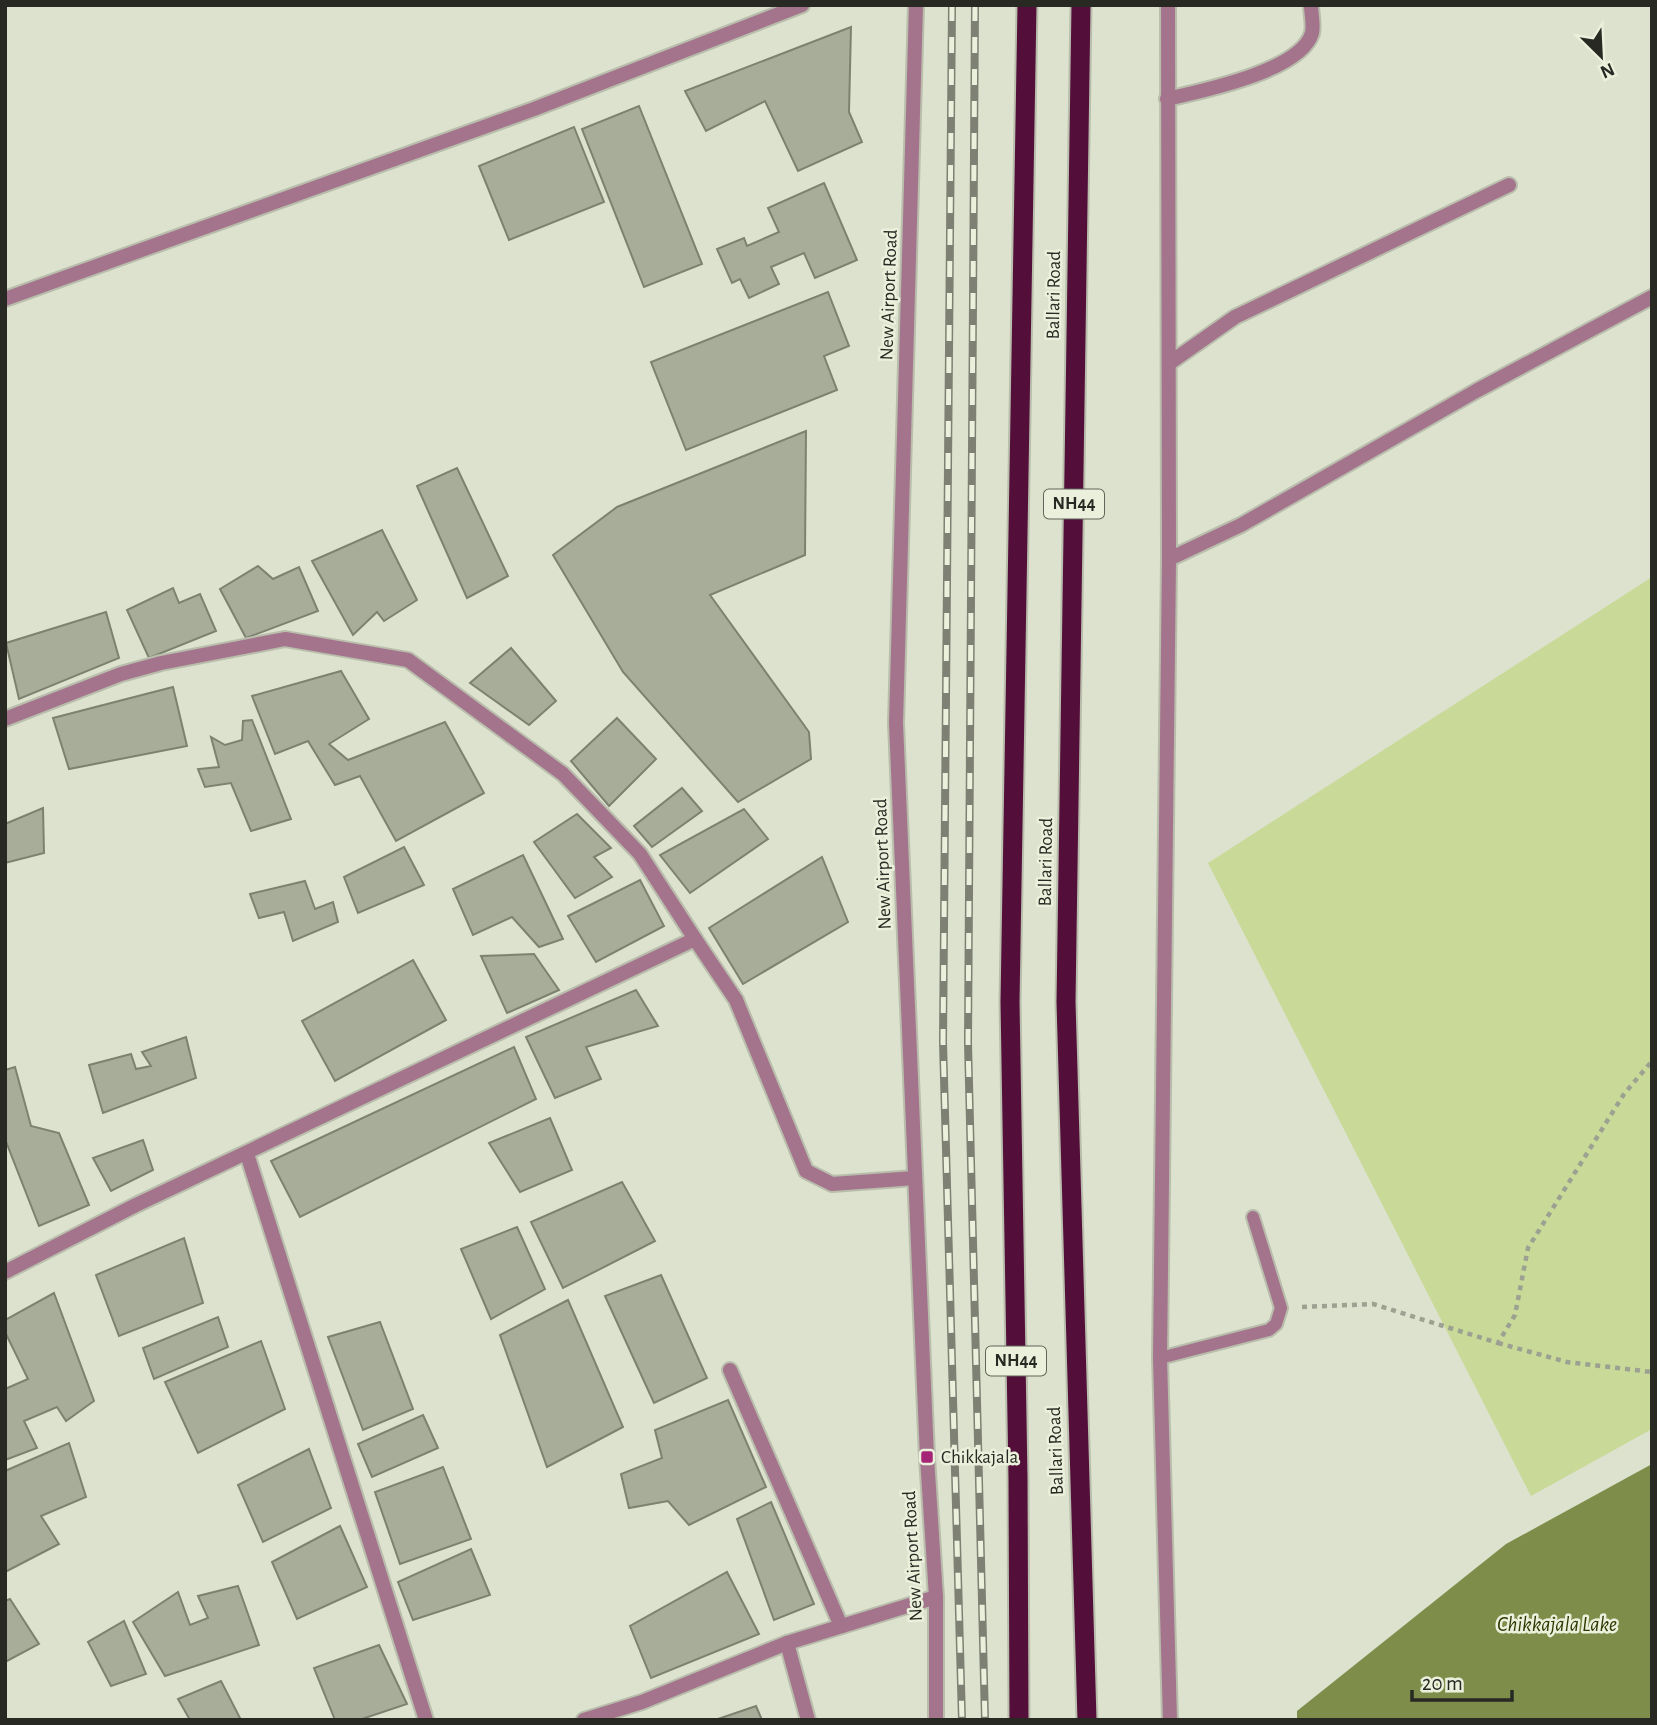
<svg xmlns="http://www.w3.org/2000/svg" width="1657" height="1725" font-family="'Alegreya Sans',sans-serif">
  <style>
    .green { fill: #c9d998 }
    .water { fill: #7f8d4a }
    .building { fill: #a8ad9a; stroke: #7d8270; stroke-width: 2 }
    .lines { fill: none; stroke-linecap: round; stroke-linejoin: round }
    .service-casing { stroke: #b9bdac; stroke-width: 16 }
    .minor-casing { stroke: #b9bdac; stroke-width: 18 }
    .tertiary-casing { stroke: #b9bdac; stroke-width: 18 }
    .trunk-casing { stroke: #b9bdac; stroke-width: 23 }
    .path { stroke: #9da191; stroke-width: 4.5; stroke-dasharray: 5 5; stroke-linecap: butt }
    .service { stroke: #a4748c; stroke-width: 12 }
    .minor { stroke: #a4748c; stroke-width: 14 }
    .tertiary { stroke: #a4748c; stroke-width: 14 }
    .trunk { stroke: #540e3a; stroke-width: 19 }
    .rail-casing { stroke: #7d8073; stroke-width: 8 }
    .rail { stroke: #eaf0db; stroke-width: 5; stroke-dasharray: 16; stroke-linecap: butt }
    .poi-dot { fill: #a52676; stroke: #eaf0db; stroke-width: 2.5 }
    .labels { text-anchor: middle; dominant-baseline: central; stroke-width: 5; stroke-linejoin: round; paint-order: stroke }
    .shield { fill: #eaf0db; stroke: #62655a; stroke-width: 2 }
    .shield-label { font-size: 18px; font-weight: bold; fill: #272922 }
    .street-label { font-size: 19px; fill: #272922; stroke: #eaf0db }
    .poi-label { font-size: 19px; fill: #272922; stroke: #eaf0db; text-anchor: start }
    .water-label { font-size: 21px; font-style: italic; fill: #2f3802; stroke: #eaf0db }
  </style>
  <rect width="100%" height="100%" fill="#dde2ce"/>
  <polygon class="green" points="1652,577 1652,1429 1531,1496 1208,863"/>
  <polygon class="water" points="1652,1464 1652,1720 1297,1720 1297,1711 1506,1544"/>
  <g class="building">
    <polygon points="851,27 849,112 862,142 798,171 765,101 706,131 685,91"/>
    <polygon points="639,106 702,264 644,287 582,129"/>
    <polygon points="574,127 604,202 509,240 479,166"/>
    <polygon points="824,183 857,260 815,278 804,253 771,267 779,284 749,298 740,279 732,283 717,249 744,238 747,246 779,232 768,208"/>
    <polygon points="828,292 849,346 824,356 837,390 686,450 651,362"/>
    <polygon points="806,431 805,555 710,595 809,732 811,759 738,802 623,672 553,555 617,507"/>
    <polygon points="457,468 508,576 467,598 417,486"/>
    <polygon points="382,530 417,600 384,621 377,612 353,635 312,561"/>
    <polygon points="258,566 273,579 299,567 318,611 246,638 220,589"/>
    <polygon points="173,588 179,603 200,594 216,631 149,658 127,610"/>
    <polygon points="106,612 119,658 19,699 6,643"/>
    <polygon points="511,648 556,701 529,725 470,683"/>
    <polygon points="341,671 369,719 329,744 348,760 445,722 484,793 396,841 360,776 335,785 308,741 275,754 252,696"/>
    <polygon points="173,687 187,746 69,769 53,718"/>
    <polygon points="617,718 656,759 609,806 571,761"/>
    <polygon points="252,720 291,819 251,831 231,783 205,787 198,769 219,767 211,737 225,745 242,740 243,721"/>
    <polygon points="682,788 702,811 652,847 634,826"/>
    <polygon points="43,808 44,853 5,863 5,824"/>
    <polygon points="744,809 768,839 690,893 660,855"/>
    <polygon points="577,814 611,848 594,857 612,877 575,898 534,842"/>
    <polygon points="404,847 424,885 358,913 344,877"/>
    <polygon points="523,855 563,939 539,947 512,917 473,935 453,889"/>
    <polygon points="822,857 848,922 743,984 709,928"/>
    <polygon points="640,880 664,926 596,962 568,916"/>
    <polygon points="305,881 315,909 333,902 338,922 293,941 284,912 259,918 250,894"/>
    <polygon points="534,954 559,990 507,1013 481,956"/>
    <polygon points="413,960 446,1020 335,1081 302,1021"/>
    <polygon points="636,990 658,1026 586,1047 601,1079 555,1098 526,1037"/>
    <polygon points="186,1037 196,1078 103,1113 89,1065 131,1054 136,1069 151,1066 142,1052"/>
    <polygon points="514,1047 536,1099 300,1217 271,1161"/>
    <polygon points="15,1067 31,1126 59,1133 89,1205 39,1226 5,1139 5,1070"/>
    <polygon points="550,1118 572,1170 520,1192 489,1143"/>
    <polygon points="143,1140 153,1170 111,1191 93,1158"/>
    <polygon points="622,1182 655,1241 563,1288 531,1222"/>
    <polygon points="517,1227 545,1289 491,1319 461,1249"/>
    <polygon points="184,1238 203,1303 119,1336 96,1275"/>
    <polygon points="661,1275 707,1378 654,1403 605,1296"/>
    <polygon points="54,1293 94,1401 66,1421 57,1407 24,1421 37,1448 5,1460 5,1389 28,1379 5,1332 5,1320"/>
    <polygon points="568,1300 623,1427 547,1467 500,1335"/>
    <polygon points="218,1317 228,1347 154,1379 143,1348"/>
    <polygon points="380,1322 413,1409 363,1430 328,1337"/>
    <polygon points="261,1341 285,1409 198,1453 165,1382"/>
    <polygon points="728,1400 766,1487 689,1525 668,1501 629,1508 621,1474 662,1458 655,1430"/>
    <polygon points="423,1415 438,1448 372,1477 358,1444"/>
    <polygon points="69,1443 86,1497 41,1516 59,1544 5,1572 5,1471"/>
    <polygon points="309,1449 331,1508 263,1542 238,1485"/>
    <polygon points="443,1467 471,1539 400,1564 375,1492"/>
    <polygon points="771,1502 814,1604 774,1620 737,1519"/>
    <polygon points="340,1526 367,1587 297,1619 272,1562"/>
    <polygon points="471,1549 490,1595 413,1620 398,1582"/>
    <polygon points="727,1572 759,1634 651,1678 630,1626"/>
    <polygon points="238,1586 259,1645 165,1676 133,1622 178,1592 190,1625 208,1618 198,1596"/>
    <polygon points="10,1599 39,1644 5,1662 5,1601"/>
    <polygon points="124,1621 146,1674 111,1686 88,1642"/>
    <polygon points="379,1645 407,1704 359,1720 335,1720 314,1668"/>
    <polygon points="221,1681 241,1720 190,1720 178,1699"/>
    <polygon points="756,1706 762,1720 715,1720"/>
  </g>
  <g class="lines">
    <g class="service-casing">
      <polyline id="service" points="1160,1358 1269,1330 1276,1324 1281,1308 1253,1217"/>
    </g>
    <g class="minor-casing">
      <g id="minor">
        <path d="M1167,99C1202,91 1301,71 1312,33C1314,25 1311,13 1311,5"/>
        <polyline points="5,299 534,109 802,5"/>
        <polyline points="1171,362 1235,317 1509,185"/>
        <polyline points="1169,559 1241,525 1476,391 1652,297"/>
        <polyline points="5,719 121,674 161,663 285,639 408,660 563,774 640,854 695,939"/>
        <polyline points="247,1154 426,1720"/>
        <polyline points="5,1272 136,1205 695,939 736,1000 806,1171 832,1184 915,1178"/>
        <polyline points="730,1370 841,1626"/>
        <polyline points="787,1643 808,1720"/>
      </g>
    </g>
    <g class="tertiary-casing">
      <g id="tertiary">
        <polyline points="916,5 896,723 927,1457 936,1597 936,1720"/>
        <polyline points="1168,5 1169,559 1160,1358 1170,1720"/>
        <polyline points="584,1720 642,1702 787,1643 936,1597"/>
      </g>
    </g>
    <g class="trunk-casing">
      <g id="trunk">
        <polyline points="1081,5 1066,1002 1087,1720"/>
        <polyline points="1019,1720 1018,1478 1010,1002 1027,5"/>
      </g>
    </g>
    <g class="path">
      <polyline points="1302,1307 1373,1304 1498,1343 1515,1315 1528,1248 1624,1094 1652,1061"/>
      <polyline points="1498,1343 1567,1362 1652,1372"/>
    </g>
    <use href="#service" class="service"/>
    <use href="#minor" class="minor"/>
    <use href="#tertiary" class="tertiary"/>
    <use href="#trunk" class="trunk"/>
    <g class="rail-casing">
      <g id="rail">
        <polyline points="952,5 943,1042 962,1720"/>
        <polyline points="975,5 968,1043 985,1720"/>
      </g>
    </g>
    <use href="#rail" class="rail"/>
  </g>
  <rect class="poi-dot" x="920" y="1450" width="14" height="14" rx="3.5"/>
  <g class="labels">
    <g class="shield">
      <rect x="1044" y="489.5" width="60" height="29" rx="5"/>
      <rect x="986" y="1346.5" width="60" height="29" rx="5"/>
    </g>
    <g class="shield-label">
      <text x="1074" y="504">NH44</text>
      <text x="1016" y="1361">NH44</text>
    </g>
    <g class="street-label">
      <text transform="translate(889 295) rotate(-88)">New Airport Road</text>
      <text transform="translate(1054 295) rotate(-89)">Ballari Road</text>
      <text transform="translate(1046 862) rotate(-89)">Ballari Road</text>
      <text transform="translate(883 864) rotate(-92)">New Airport Road</text>
      <text transform="translate(1056 1451) rotate(-92)">Ballari Road</text>
      <text transform="translate(913 1556) rotate(-93)">New Airport Road</text>
    </g>
    <g class="poi-label">
      <text x="941" y="1457">Chikkajala</text>
    </g>
    <g class="water-label">
      <text x="1557" y="1624">Chikkajala Lake</text>
    </g>
  </g>
  <rect width="1657" height="1725" fill="none" stroke="#272922" stroke-width="14"/>
  <g transform="translate(1601 56) rotate(156)" stroke="#eaf0db" stroke-width="5" paint-order="stroke">
  <path d="M0-5L12 26L0 18L-12 26Z" fill="#272922"/>
  <text y="-10" font-size="19" font-weight="bold" text-anchor="middle" fill="#272922">N</text>
  </g>
  <path d="M1412 1690v10h100v-10" fill="none" stroke="#272922" stroke-width="3.5"/>
  <text x="1422" y="1690" font-size="21" fill="#272922" stroke="#eaf0db" stroke-width="5" paint-order="stroke">20 m</text>
</svg>
